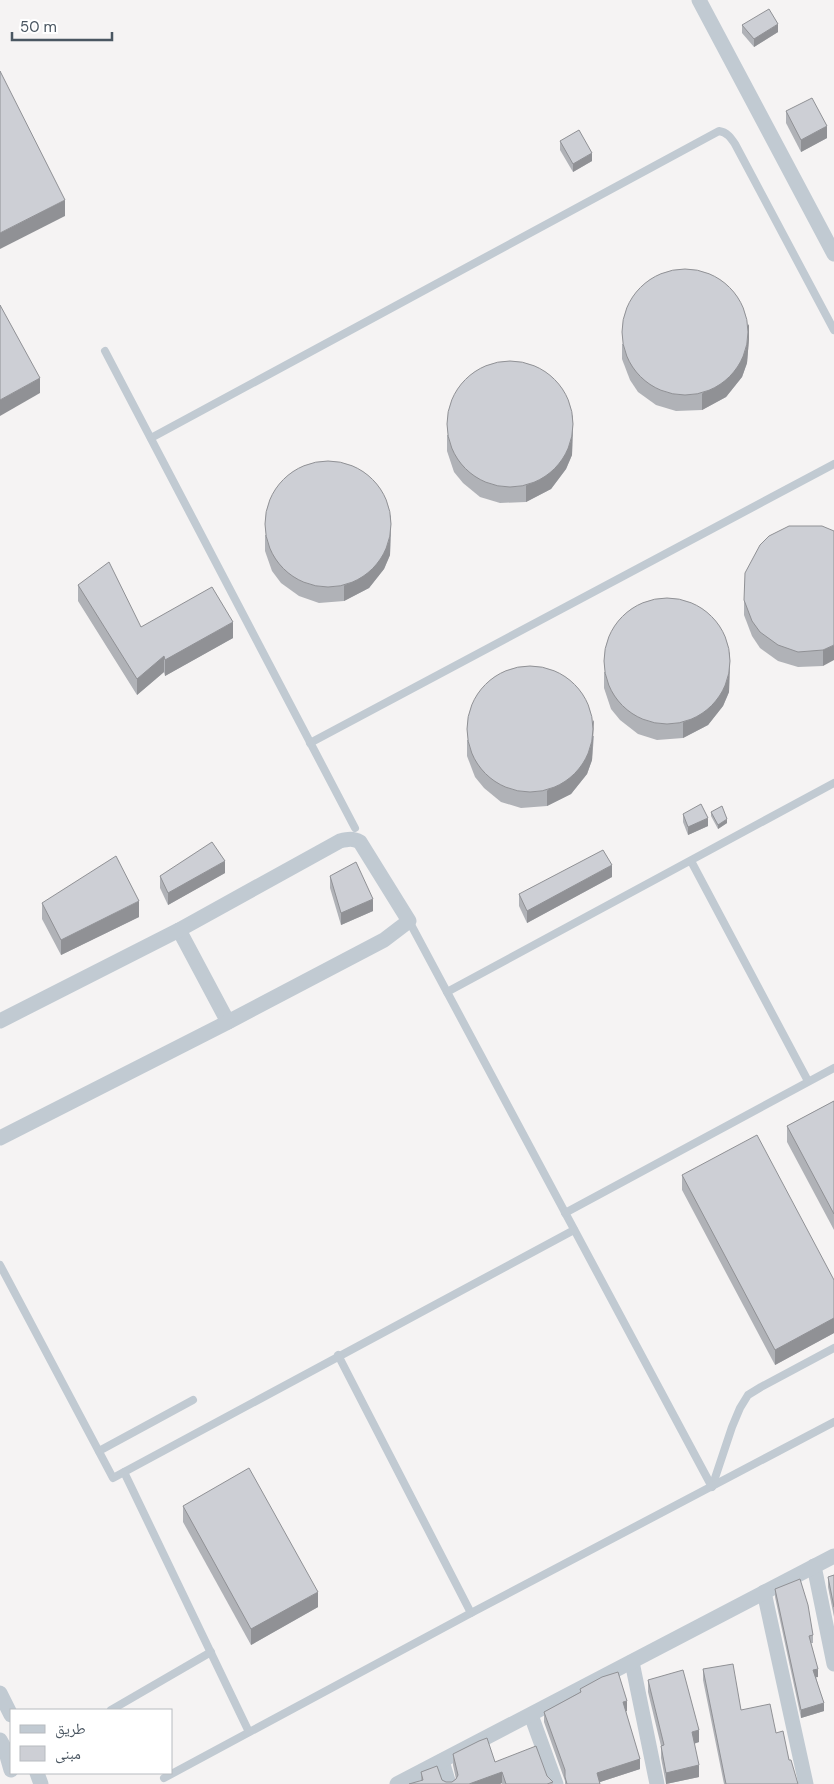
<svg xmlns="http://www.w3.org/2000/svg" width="834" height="1784" font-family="'DM Sans','Noto Naskh Arabic',sans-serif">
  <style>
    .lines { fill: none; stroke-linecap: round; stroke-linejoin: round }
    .lane { stroke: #c1cad2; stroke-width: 8 }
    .street { stroke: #c1cad2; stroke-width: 15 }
    .wall { fill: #b0b2b7 }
    .shaded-wall { fill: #909195 }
    .building { fill: #cdcfd5; stroke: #909195 }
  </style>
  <rect width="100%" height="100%" fill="#f5f3f3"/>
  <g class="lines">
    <g class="lane">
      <polyline points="105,351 355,828"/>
      <path d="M151,438L719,131C727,132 731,138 735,144L834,330"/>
      <polyline points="310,743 834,464"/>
      <polyline points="691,861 808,1081"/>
      <polyline points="409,921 712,1487"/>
      <polyline points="447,992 834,783"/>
      <polyline points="565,1213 834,1068"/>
      <polyline points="0,1265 113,1478 574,1230"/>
      <polyline points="338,1355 471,1613"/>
      <polyline points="99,1451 193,1400"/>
      <polyline points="124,1472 249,1732"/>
      <polyline points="712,1487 732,1427 740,1408 748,1395 761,1387 834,1348"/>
      <polyline points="111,1710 211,1652"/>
      <polyline points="164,1778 471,1613 834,1422"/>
    </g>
    <g class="street">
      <polyline points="699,0 834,254"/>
      <polyline points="179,930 228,1022"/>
      <path d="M0,1021L179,930L340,841C348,839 353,838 360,842L409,921L384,940L228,1022L0,1138"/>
      <polyline points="814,1566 834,1664"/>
      <polyline points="764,1592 806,1784"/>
      <polyline points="632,1662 657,1784"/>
      <polyline points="0,1693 11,1715"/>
      <polyline points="531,1715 556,1784"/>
      <polyline points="0,1740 5,1749 11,1770"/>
      <polyline points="442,1761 449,1784"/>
      <polyline points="37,1773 41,1784"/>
      <polyline points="397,1784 834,1556"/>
    </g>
  </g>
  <g class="wall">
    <polygon points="742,25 778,32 754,47 742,33"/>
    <polygon points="786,111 827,138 801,152 786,123"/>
    <polygon points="560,141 592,161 573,172 560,150"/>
    <polygon points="749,339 747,363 742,377 726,397 702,410 676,411 656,405 638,392 630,380 622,359 622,344"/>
    <polygon points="573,431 572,455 566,469 551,489 526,502 500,503 480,497 463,483 454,472 447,451 447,435"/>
    <polygon points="391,531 390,555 384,569 369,588 344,601 319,603 299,596 281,583 272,571 265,551 265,535"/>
    <polygon points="834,531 823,666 798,667 778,661 760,648 752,636 744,615 744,600"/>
    <polygon points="78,585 141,627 233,638 165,676 164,672 137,695 78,601"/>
    <polygon points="730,668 729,692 723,706 708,725 683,738 657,740 638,734 620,720 611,709 604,688 604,672"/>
    <polygon points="594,736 592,760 587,774 571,794 547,806 521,808 501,802 484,788 475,777 467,756 467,740"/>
    <polygon points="711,812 727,823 718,829 711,816"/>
    <polygon points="683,814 708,826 688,835 683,822"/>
    <polygon points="225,873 168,905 160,888 160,876"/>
    <polygon points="330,876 373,911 341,925 330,888"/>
    <polygon points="612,877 527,923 519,906 519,894"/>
    <polygon points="42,903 139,917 61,955 42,919"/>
    <polygon points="834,1101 834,1230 787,1142 787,1126"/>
    <polygon points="682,1175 834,1280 834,1333 775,1365 682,1190"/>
    <polygon points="183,1506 318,1607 251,1645 183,1522"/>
    <polygon points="834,1575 834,1617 828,1587 828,1577"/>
    <polygon points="775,1589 813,1635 813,1643 811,1643 818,1677 816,1677 824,1711 801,1718 775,1597"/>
    <polygon points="703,1669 741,1710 776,1733 789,1760 798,1784 724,1784 703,1680"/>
    <polygon points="648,1680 699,1742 694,1744 699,1777 666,1784 661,1758 661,1746 648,1692"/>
    <polygon points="580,1689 627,1711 626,1711 640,1769 600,1782 600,1784 565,1784 565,1781 544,1722 544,1712 580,1692"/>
    <polygon points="453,1754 495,1762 547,1776 553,1784 502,1784 502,1783 500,1784 409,1784 421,1781 421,1772 442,1780 446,1782 452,1782 456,1779 453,1765"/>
  </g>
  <g class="shaded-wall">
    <polygon points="778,24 778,32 754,47 754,39"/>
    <polygon points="827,126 827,138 801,152 801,140"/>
    <polygon points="592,153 592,161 573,172 573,164"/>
    <polygon points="65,200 65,216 0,249 0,233"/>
    <polygon points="749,324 749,339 747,363 742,377 726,397 702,410 702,394"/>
    <polygon points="40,378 40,393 0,416 0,400"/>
    <polygon points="573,415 572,455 566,469 551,489 526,502 526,486"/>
    <polygon points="391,515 390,555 384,569 369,588 344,601 344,586"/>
    <polygon points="233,622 233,638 165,676 165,660"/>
    <polygon points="834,645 834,660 823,666 823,650"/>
    <polygon points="730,652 729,692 723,706 708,725 683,738 683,723"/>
    <polygon points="164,656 164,672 137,695 137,679"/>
    <polygon points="594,720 592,760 587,774 571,794 547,806 547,791"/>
    <polygon points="708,818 708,826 688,835 688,827"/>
    <polygon points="727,819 727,823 718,829 718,825"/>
    <polygon points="225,861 225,873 168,905 168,893"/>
    <polygon points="612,865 612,877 527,923 527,911"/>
    <polygon points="373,899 373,911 341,925 341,913"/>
    <polygon points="139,901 139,917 61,955 61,940"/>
    <polygon points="834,1318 834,1333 775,1365 775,1350"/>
    <polygon points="318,1592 318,1607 251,1645 251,1629"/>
    <polygon points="818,1669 818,1677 813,1678 813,1670"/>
    <polygon points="627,1701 627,1711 623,1712 623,1702"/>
    <polygon points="824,1703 824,1711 801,1718 801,1710"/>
    <polygon points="699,1730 699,1742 692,1744 692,1732"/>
    <polygon points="640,1759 640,1769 597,1783 597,1773"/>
    <polygon points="699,1765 699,1777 666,1784 666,1773"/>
    <polygon points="502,1772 502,1783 500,1784 469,1784"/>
  </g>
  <g class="building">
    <polygon points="769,9 778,24 754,39 742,25"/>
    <polygon points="0,71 65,200 0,233"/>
    <polygon points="812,98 827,126 801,140 786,111"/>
    <polygon points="579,130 592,153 573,164 560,141"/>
    <circle cx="685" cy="332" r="63"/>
    <polygon points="0,305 40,378 0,400"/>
    <circle cx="510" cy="424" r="63"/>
    <circle cx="328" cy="524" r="63"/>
    <polygon points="789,526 822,526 834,531 834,645 823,650 798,652 778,645 760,632 752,621 744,600 745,573 760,545 769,536"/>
    <polygon points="109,562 141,627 212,587 233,622 165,660 164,656 137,679 78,585"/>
    <circle cx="667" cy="661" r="63"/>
    <circle cx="530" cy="729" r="63"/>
    <polygon points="701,804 708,818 688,827 683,814"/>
    <polygon points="722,806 727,819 718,825 711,812"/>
    <polygon points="212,842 225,861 168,893 160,876"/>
    <polygon points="603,850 612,865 527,911 519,894"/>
    <polygon points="116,856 139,901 61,940 42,903"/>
    <polygon points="356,862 373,899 341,913 330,876"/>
    <polygon points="834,1101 834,1214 787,1126"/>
    <polygon points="757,1135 834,1280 834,1318 775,1350 682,1175"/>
    <polygon points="249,1468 318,1592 251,1629 183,1506"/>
    <polygon points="834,1575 834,1607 828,1577"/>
    <polygon points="800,1579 808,1605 813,1635 809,1636 818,1669 813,1670 824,1703 801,1710 775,1589"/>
    <polygon points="733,1664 741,1710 770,1704 776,1733 783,1731 789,1760 791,1760 798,1784 726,1784 703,1669"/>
    <polygon points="683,1670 699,1730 692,1732 699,1765 666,1773 661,1746 664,1745 648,1680"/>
    <polygon points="618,1672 627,1701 623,1702 640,1759 597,1773 600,1784 567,1784 565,1777 565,1770 544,1712 581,1692 580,1689 602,1677"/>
    <polygon points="487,1738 495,1762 536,1746 547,1776 553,1782 547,1784 506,1784 502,1772 469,1784 409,1784 423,1780 421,1772 437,1766 442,1780 446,1782 452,1782 456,1779 458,1775 453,1754 479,1741"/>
  </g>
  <rect x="10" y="1709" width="162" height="65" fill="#ffffff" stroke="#b7bbc0"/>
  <rect x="20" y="1725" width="25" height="8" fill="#c1cad2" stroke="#b7bbc0"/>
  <text x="55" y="1734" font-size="15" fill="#4a5661">طريق</text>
  <rect x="20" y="1746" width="25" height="15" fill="#cdcfd5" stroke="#b7bbc0"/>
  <text x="55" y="1759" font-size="15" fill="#4a5661">مبنى</text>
  <path d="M12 32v8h100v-8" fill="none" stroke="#4a5661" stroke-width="2.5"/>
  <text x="20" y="32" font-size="15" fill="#4a5661" stroke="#ffffff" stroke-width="4" paint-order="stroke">50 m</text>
</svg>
